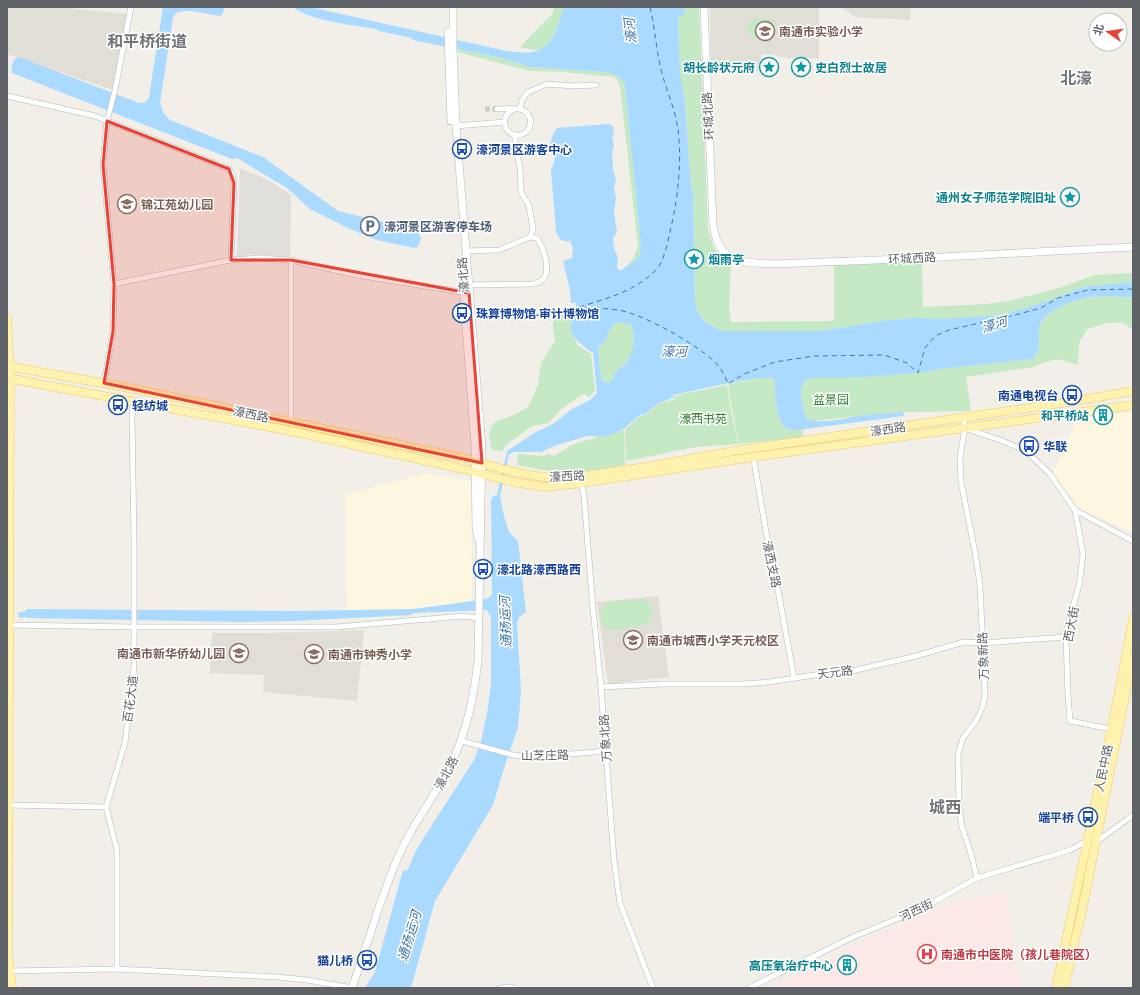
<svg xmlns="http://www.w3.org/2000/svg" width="1140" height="995" font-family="Mulish,'Noto Sans SC',sans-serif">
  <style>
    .commercial { fill: #fef7e0 }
    .industrial { fill: #e0deda }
    .education { fill: #e1ded6 }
    .medical { fill: #fce8e6 }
    .green { fill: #c5e8c5 }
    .water { fill: #aadaff; fill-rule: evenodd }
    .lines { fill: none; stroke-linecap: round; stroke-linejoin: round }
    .canal { stroke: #aadaff; stroke-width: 5.5 }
    .ferry { stroke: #4174aa; stroke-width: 1; stroke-dasharray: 5 4; stroke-linecap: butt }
    .street-tunnel { stroke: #ccccc8; stroke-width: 5; stroke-dasharray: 5 2.5; stroke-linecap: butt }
    .street-casing { stroke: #b5b8bc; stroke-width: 6 }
    .secondary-casing { stroke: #b6babf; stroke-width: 8 }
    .primary-casing { stroke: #f2c960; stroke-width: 9 }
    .street { stroke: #fff; stroke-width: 5 }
    .secondary { stroke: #fff; stroke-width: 7 }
    .primary { stroke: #fff2af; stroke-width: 8 }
    .marked { fill: #ea4335; fill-opacity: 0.2; stroke: #ea4335; stroke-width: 3; stroke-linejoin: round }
    .labels { text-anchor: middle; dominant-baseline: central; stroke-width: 3; stroke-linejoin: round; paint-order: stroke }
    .education-label { font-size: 12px; font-weight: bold; fill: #785e54; stroke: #fff; text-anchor: start }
    .culture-label { font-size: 12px; font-weight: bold; fill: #0d838f; stroke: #fff; text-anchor: end }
    .street-label { font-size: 12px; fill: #5f6368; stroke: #fff }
    .transit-label { font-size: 12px; font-weight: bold; fill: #164399; stroke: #fff; text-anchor: start }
    .service-label { font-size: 12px; font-weight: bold; fill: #4e5e75; stroke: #fff; text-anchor: start }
    .park-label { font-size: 12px; fill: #348238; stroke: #fff }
    .health-label { font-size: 12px; font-weight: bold; fill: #be3a42; stroke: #fff; text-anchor: start }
    .water-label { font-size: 13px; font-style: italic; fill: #4174aa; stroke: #fff }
    .district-label { font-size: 16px; font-weight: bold; fill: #70757a; stroke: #fff }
  </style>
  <rect width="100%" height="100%" fill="#f1efe8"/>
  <g class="commercial">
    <polygon points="1133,411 1133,533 1080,509 1075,504 1053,473 1076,423 1091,417"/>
    <polygon points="426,473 471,481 472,602 346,616 345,495"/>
  </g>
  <polygon class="industrial" points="240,168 268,180 291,195 290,257 252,254 237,257"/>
  <g class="education">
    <polygon points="7,7 58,7 127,14 113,90 7,54"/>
    <polygon points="710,7 911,7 910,20 855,17 842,8 819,7 819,58 789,58 767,54 761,55 760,62 756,66 711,65"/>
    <polygon points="658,596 669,677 608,684 597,602"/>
    <polygon points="364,630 357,701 263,692 264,675 210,673 212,633 268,633"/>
  </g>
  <polygon class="medical" points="1005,892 1020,988 769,988 900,924 948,905"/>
  <g class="green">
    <path d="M554,7H564C561,17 551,50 539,50C533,50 526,48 520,47L553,13Z"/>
    <path d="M684,7H699L708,230C713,246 716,256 731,264L729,308L731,322L834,321V265L922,261L923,307L988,304L1009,301L1059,288L1095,275L1133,273V282L1084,287L1039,304L1001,315L944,319L916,318L889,320L819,331H722L705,322L698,313L695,299L693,190L691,188L685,103L680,73L678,17L685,14Z"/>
    <path d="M752,19H772L776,23V32L771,37H752L747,32C746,26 747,22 752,19Z"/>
    <path d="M458,49L502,58L529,67L605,72C614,74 622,75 625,86L641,246C641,255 637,263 627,266L634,257L638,246L620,86L617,80L613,77L564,72L530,71L457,52Z"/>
    <path d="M1105,296L1133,298V331L1132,329L1124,323H1107L1087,329L1079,343L1078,365L1057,359L1046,362L1033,367L966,377L971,411L905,412L867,415L814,421L806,419C804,409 795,384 807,379C810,377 814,378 817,377L918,373L940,369L1033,359C1035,349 1036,337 1039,328C1049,302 1081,299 1105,296Z"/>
    <polygon points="576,311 570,324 577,345 591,354 595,391 589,397 584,394 561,409 549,423 532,426 506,445 502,451 492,450 489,434 492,425 497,421 514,415 528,407 538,385 541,363 555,341 553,326 554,313"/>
    <path d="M618,322L630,324C637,332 633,351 628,360C625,366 619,369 614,373V378L609,383L603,381L601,378L598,350L599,346L606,341L608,333L612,327Z"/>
    <polygon points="767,377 774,379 777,409 798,430 803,429 803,437 739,444 731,404 728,384"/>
    <polygon points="727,385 730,405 738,444 696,447 626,461 625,430 641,415 643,417 660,403 674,400 674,396"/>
    <polygon points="624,430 625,465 583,472 548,471 517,465 518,454 543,456 548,454 554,456 574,444"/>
    <path d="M643,599C645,600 649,603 651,605C655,612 650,621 646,625L610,630C604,627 600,622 601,615C601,610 603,604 608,603C616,600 634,600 643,599Z"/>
  </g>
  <g class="water">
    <path d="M163,7H225L222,15L219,16C205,14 189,8 176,13L173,18L160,103L164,114L170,120L263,157L338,211L407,228L418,232L421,238L418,247L414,248L377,240L350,229L310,209L287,188L237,158L232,159L12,73C11,67 12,60 19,57L139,103C144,103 147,102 149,97Z"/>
    <path d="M293,7H310L502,50C545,58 552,48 564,7H684L685,14L678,17L680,73L685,103L691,188L693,190L695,299L698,313L705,322L722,331H819L889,320L916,318L944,319L1001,315L1039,304L1084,287L1133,282V298C1124,297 1114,296 1105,296C1084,297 1052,304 1041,323C1036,333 1041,342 1038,351C1037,353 1035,356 1033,359L940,369L918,373L865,377L809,378C794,384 804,408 806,419C826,425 847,417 867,415C880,414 892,413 905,412L903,416L798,430C794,430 789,430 786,428C775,419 776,392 774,379C765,373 689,392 673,395V398L659,403L643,416L641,414L624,429L612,434L603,437L587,436L554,446L542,452H514L509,454L500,496L504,516L509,532L518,541L526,612L519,617L517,623L521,691L518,728L506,762L493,805L435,901L411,988H365L375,972L403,870L407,871L415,853L421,842L474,760L481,741L487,713L491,685V618L487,610L412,613L411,615L293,621L242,622L27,618L26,609L294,611L414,609L487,599L492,595L491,500L493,496L497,495L507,451L536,432L553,424L572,409L590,400L597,393L593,353C583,346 568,337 571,322C573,316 576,311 576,303H571L570,290L563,261L572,258L573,249L570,241C562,242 559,239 556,232L551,171L555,159V154L551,149V141L553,134L557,128L609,124L613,126L614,132L612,138L614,145L612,153L613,169L616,180L614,188L616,198L614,211L617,232L613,238L614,248L618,257L617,267L619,270H622C631,261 641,263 641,246L625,86C622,75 614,74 605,72L529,67L502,58L412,40V38L379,31L376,29C354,25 310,21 293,7ZM618,322L630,324C637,332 633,351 628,360C625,366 619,369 614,373V378L609,383L603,381L601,378L598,350L599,346L606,341L608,333L612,327Z"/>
  </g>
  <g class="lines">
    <polyline class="canal" points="21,615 26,614"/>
    <path class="ferry" d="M650,7C655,28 656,49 661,70C666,89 675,109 678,129C682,163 678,198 670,232C668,241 664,261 657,269C635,292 605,299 576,308C590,308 604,308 619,310C645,315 694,343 714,361C720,367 725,375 728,384L744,374L775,362L814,356L884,355L907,363L918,373L925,348L935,336L949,330L1015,315L1041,308L1058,298L1088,290L1133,289"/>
    <polyline class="street-tunnel" points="485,109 497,109"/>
    <g class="street-casing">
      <g id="street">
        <polyline points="706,67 755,68"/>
        <polyline points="7,96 95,116 229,169 232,174 234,183 231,260"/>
        <path d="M497,109C505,109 516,107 523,110C536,116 531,137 516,135C501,133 501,112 515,109"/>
        <polyline points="520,109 522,100 528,92 547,84 574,86 596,85"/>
        <polyline points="456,126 504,122"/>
        <polyline points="466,251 499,250 530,237 533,229 529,206 521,192 520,167 515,146 515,135"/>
        <polyline points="114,284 231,260 258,258 291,260 357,275 467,293"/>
        <path d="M468,285L532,284C535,283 539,282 541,281C553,273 543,247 537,238L530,237"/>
        <polyline points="104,383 113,331 114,284 103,165 107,121 115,90 131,7"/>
        <polyline points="964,418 965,428 960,458 961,482 975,552 980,585 985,694 983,706 976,721 963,738 958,754 959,807 962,827 971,854 977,878"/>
        <polyline points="291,422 291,260"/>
        <polyline points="967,429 1000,440 1026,451 1050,474 1075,510 1133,541"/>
        <polyline points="753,455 774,579 778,590 794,678"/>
        <polyline points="581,483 584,496 593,609 601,687 614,860 620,903 653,988"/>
        <polyline points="1075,510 1083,554 1079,586 1069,620 1066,637 1068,695 1070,721 1111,729"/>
        <polyline points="8,625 133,627 336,627 463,616 478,618"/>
        <polyline points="601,687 664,684 743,684 769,682 821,674 852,671 916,656 964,642 983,643 1066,637"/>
        <polyline points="462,741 513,755 536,757 606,751"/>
        <polyline points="7,805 106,807"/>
        <polyline points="1096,842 1133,815"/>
        <polyline points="117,969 117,850 106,807 125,743 134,668 134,541 132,417 133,401"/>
        <polyline points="8,971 117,969 277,977 307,980 353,988"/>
        <polyline points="500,988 510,987 514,988"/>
        <polyline points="749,988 853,937 921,909 977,878 1070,850 1087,841"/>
      </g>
    </g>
    <g class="secondary-casing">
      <g id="secondary">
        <path d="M704,7L713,225C715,236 718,249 729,256C748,268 799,263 822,262C925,259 1029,252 1133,247"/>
        <polyline points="448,32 451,121"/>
        <polyline points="464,285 465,313 475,446 476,528 478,538"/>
        <path d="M352,988C361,962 370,936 378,910C385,891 391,872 400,853C412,826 430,803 444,777C465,740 473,703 478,661L482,448L456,126L453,49V7"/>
      </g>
    </g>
    <g class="primary-casing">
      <g id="primary">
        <polyline points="7,318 10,378 8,954 12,988"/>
        <path d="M7,366L135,389L463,458C499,468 531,479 570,478L646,467L734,451L1069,402L1133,391"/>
        <polyline points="7,378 291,431 463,469 513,482 545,487 581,483 753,457 1133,405"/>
        <polyline points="1056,988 1119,693 1133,618"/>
        <polyline points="1064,988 1081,915 1133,657"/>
      </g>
    </g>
    <use href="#street" class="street"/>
    <use href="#secondary" class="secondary"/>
    <use href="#primary" class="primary"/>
  </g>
  <path class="marked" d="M107,121L229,169L234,183L231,260H291L469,293L482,463L104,383L113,331L114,284L103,165Z"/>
  <defs>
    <g id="school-ring" transform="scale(1)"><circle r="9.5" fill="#fff" stroke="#8d6e63" stroke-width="1.5"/><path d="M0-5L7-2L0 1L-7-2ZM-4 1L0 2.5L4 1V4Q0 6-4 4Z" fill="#8d6e63"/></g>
    <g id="sight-ring" transform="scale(1)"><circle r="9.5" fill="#fff" stroke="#0f9aa8" stroke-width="1.5"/><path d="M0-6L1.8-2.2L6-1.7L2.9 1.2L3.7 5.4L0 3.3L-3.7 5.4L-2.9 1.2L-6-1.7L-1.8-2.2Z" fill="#0f9aa8"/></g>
    <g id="bus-ring" transform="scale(1)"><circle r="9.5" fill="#fff" stroke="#1a4fb4" stroke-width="1.5"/><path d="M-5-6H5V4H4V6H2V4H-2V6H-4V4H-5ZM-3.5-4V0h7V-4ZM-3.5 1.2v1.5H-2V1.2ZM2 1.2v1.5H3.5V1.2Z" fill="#1a4fb4"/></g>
    <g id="parking-ring" transform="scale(1)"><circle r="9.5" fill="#fff" stroke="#5c6f8a" stroke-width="1.5"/><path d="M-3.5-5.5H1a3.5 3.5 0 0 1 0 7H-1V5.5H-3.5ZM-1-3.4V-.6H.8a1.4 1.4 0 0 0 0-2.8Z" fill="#5c6f8a"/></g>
    <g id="building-ring" transform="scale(1)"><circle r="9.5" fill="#fff" stroke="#0f9aa8" stroke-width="1.5"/><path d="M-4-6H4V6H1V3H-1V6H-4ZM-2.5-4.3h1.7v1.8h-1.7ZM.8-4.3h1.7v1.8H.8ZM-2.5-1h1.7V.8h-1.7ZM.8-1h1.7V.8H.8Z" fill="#0f9aa8"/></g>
    <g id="hospital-ring" transform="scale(1)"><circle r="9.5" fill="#fff" stroke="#e0444e" stroke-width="1.5"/><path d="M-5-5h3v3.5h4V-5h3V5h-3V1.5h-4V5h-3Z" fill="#e0444e"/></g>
  </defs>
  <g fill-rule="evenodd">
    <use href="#school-ring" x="765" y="31"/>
    <use href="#sight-ring" x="769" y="67"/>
    <use href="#sight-ring" x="801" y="67"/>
    <use href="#bus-ring" x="462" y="149"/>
    <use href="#sight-ring" x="1070" y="197"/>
    <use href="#school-ring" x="127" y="204"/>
    <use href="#parking-ring" x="370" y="226"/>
    <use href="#sight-ring" x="694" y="259"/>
    <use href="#bus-ring" x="462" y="313"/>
    <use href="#bus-ring" x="1072" y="395"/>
    <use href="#bus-ring" x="118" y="405"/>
    <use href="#building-ring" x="1103" y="415"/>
    <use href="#bus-ring" x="1029" y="446"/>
    <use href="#bus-ring" x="483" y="569"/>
    <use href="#school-ring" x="633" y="640"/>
    <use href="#school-ring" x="239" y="653"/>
    <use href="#school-ring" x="314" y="654"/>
    <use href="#bus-ring" x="1088" y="817"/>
    <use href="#hospital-ring" x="927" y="954"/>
    <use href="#bus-ring" x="367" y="960"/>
    <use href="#building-ring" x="847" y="965"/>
  </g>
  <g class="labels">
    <g class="education-label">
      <text x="779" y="31">南通市实验小学</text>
      <text x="141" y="204">锦江苑幼儿园</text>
      <text x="647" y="640">南通市城西小学天元校区</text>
      <text x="225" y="653" text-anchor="end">南通市新华侨幼儿园</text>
      <text x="328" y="654">南通市钟秀小学</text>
    </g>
    <g class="culture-label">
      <text x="755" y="67">胡长龄状元府</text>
      <text x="815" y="67" text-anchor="start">史白烈士故居</text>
      <text x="1056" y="197">通州女子师范学院旧址</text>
      <text x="708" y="259" text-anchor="start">烟雨亭</text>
      <text x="1089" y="415">和平桥站</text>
      <text x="833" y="965">高压氧治疗中心</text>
    </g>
    <g class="street-label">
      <text transform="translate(708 116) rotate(-93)">环城北路</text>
      <text transform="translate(912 258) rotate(-3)">环城西路</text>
      <text transform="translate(463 275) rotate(-94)">濠北路</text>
      <text transform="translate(251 414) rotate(12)">濠西路</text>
      <text transform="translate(888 429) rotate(-8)">濠西路</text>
      <text transform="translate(567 476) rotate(-3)">濠西路</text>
      <text transform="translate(772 564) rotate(78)">濠西支路</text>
      <text transform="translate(1071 624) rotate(-79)">西大街</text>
      <text transform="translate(983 656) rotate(-92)">万象新路</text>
      <text transform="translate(835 672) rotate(-7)">天元路</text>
      <text transform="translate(130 699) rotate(-83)">百花大道</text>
      <text transform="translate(605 738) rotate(-94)">万象北路</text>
      <text transform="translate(545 755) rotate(-1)">山芝庄路</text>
      <text transform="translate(1103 768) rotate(-78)">人民中路</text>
      <text transform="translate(446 773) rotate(-62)">濠北路</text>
      <text transform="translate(916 910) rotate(-25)">河西街</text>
    </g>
    <g class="transit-label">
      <text x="476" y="149">濠河景区游客中心</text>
      <text x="476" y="313">珠算博物馆·审计博物馆</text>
      <text x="1058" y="395" text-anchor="end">南通电视台</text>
      <text x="132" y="405">轻纺城</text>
      <text x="1043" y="446">华联</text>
      <text x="497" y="569">濠北路濠西路西</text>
      <text x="1074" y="817" text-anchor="end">端平桥</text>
      <text x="353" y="960" text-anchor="end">猫儿桥</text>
    </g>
    <g class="service-label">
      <text x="384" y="226">濠河景区游客停车场</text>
    </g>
    <g class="park-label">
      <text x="831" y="399">盆景园</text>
      <text x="703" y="418">濠西书苑</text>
    </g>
    <g class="health-label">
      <text x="941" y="954">南通市中医院（孩儿巷院区）</text>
    </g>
    <g class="water-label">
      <text transform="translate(630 31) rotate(-97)">濠河</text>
      <text transform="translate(994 324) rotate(-16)">濠河</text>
      <text x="674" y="351">濠河</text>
      <text transform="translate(505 622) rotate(-92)">通扬运河</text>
      <text transform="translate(409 936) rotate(-73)">通扬运河</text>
    </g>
    <g class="district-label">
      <text x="147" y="41">和平桥街道</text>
      <text x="1076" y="78">北濠</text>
      <text x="945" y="807">城西</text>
    </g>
  </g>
  <rect width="1140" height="995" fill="none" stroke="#5f6368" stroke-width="16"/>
  <g transform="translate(1108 32) rotate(283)"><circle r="19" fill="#ffffff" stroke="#bfc1c3"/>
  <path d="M0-3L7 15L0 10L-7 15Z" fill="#ea4335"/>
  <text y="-6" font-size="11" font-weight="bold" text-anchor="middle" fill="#5f6368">北</text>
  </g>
</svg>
